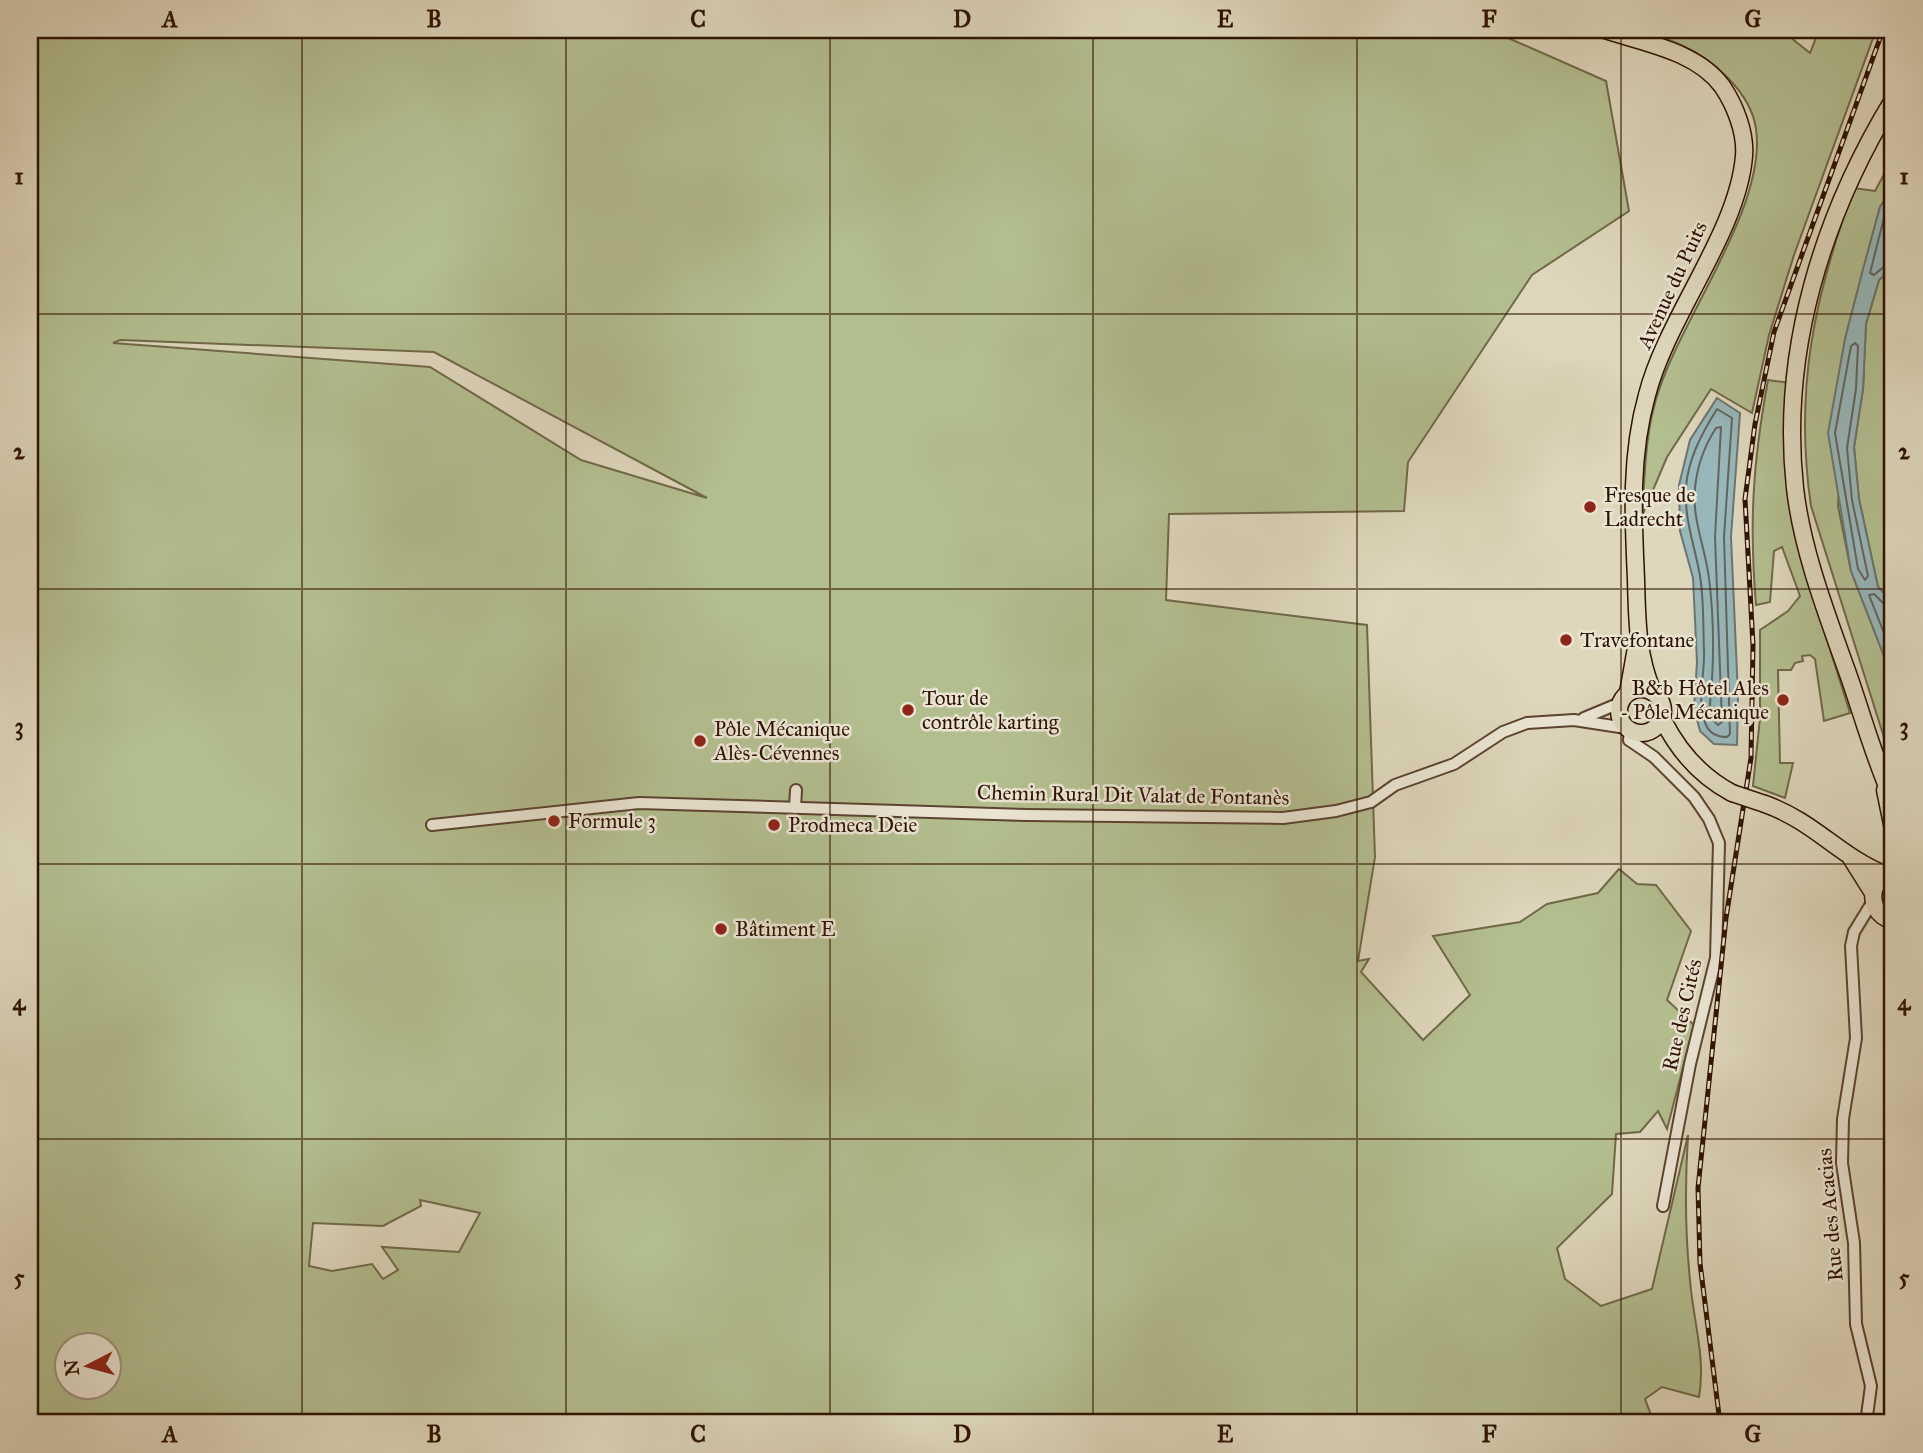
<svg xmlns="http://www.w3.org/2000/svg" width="1923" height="1453" font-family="'IM FELL Great Primer',serif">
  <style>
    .green { fill: #b3be8f; stroke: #716848; stroke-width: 2; fill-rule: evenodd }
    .water { fill: #97b7ba; stroke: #6d7570; stroke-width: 2 }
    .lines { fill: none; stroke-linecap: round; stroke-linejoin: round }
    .shore { stroke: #63645d; stroke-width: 2 }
    .minor-casing { stroke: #5b432f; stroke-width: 14 }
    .primary-casing { stroke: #2f1200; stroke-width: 19 }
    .minor { stroke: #eae5d3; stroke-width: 10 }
    .primary { stroke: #ded7bc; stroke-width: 16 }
    .rail-casing { stroke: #2f1200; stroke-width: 5 }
    .rail { stroke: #eae5d3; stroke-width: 2.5; stroke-dasharray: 8; stroke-linecap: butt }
    .primary-bridge-casing { stroke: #2f1200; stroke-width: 19; stroke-linecap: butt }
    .primary-bridge { stroke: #ded7bc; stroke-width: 16 }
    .grid { fill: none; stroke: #2f1200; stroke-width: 2; stroke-opacity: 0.55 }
    .poi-dot { fill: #8f2418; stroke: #eae5d3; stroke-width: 2.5 }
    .labels { text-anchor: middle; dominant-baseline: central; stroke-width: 5; stroke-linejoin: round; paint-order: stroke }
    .street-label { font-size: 21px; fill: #2f1200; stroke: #eae5d3 }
    .poi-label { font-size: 21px; fill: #2f1200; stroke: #eae5d3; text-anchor: start }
    .neatline { fill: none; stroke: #2f1200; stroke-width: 2.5 }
    .grid-label { font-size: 23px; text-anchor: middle; font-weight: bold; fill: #2f1200 }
  </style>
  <rect width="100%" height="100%" fill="#ded7bc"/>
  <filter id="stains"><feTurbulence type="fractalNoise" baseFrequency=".00286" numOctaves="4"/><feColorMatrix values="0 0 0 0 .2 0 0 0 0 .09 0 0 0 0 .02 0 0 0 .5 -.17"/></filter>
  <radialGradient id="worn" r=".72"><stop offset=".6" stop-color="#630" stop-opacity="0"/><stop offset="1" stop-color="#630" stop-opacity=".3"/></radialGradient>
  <g class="green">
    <path d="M30,30H1490L1606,81L1629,211L1532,275L1408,462L1404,511L1169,514L1166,600L1367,625L1375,857L1358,961L1369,959L1361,972L1423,1040L1470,995L1433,936L1520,922L1547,904L1598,893L1619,869L1637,884L1656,885L1691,931L1667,1000L1694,1025L1667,1129L1658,1111L1640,1132L1616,1134L1612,1194L1557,1248L1565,1279L1601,1306L1652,1289L1688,1135C1685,1183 1685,1232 1690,1280C1693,1320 1706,1357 1699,1397L1662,1387L1645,1399L1654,1423H434L425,1414L415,1423H30ZM120,340L434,352L707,498L581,460L430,367L113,343ZM420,1200L480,1213L459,1252L382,1247L398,1270L383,1279L372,1264L332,1271L309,1266L313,1223L383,1226L421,1206ZM66,1344H108V1386H66Z"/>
    <path d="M1636,30H1781L1810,53L1819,30H1876L1794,255L1769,335L1752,413L1711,389L1667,457L1642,516C1645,474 1645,430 1659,390C1683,316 1767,205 1756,129C1751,92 1713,60 1681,45C1667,38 1650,35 1636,30Z"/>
    <path d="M1893,158V187L1880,207L1845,339L1838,506L1851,571L1884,656L1893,667V766L1811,506C1794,390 1814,297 1854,188L1875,191Z"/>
    <polygon points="1893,267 1893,603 1878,587 1859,499 1854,447 1863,389 1866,324 1879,280"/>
    <path d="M1768,380L1790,383L1812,592L1850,713L1824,721L1815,659L1810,655L1802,656L1803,661L1795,663L1791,670H1778L1780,763H1793L1785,798L1753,786L1760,718V630L1788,611L1800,596L1782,547L1774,551L1770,602L1756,605C1749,522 1753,462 1768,380Z"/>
  </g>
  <g class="water">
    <polygon points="1893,187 1893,267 1879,280 1866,324 1863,389 1854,447 1859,499 1878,587 1893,603 1893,667 1884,656 1851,571 1828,433 1845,339 1863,269 1880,207"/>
    <polygon points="1717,398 1740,413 1731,537 1738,695 1737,745 1714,744 1700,731 1694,708 1697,662 1693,578 1680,531 1679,485 1690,440"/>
  </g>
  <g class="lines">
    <g class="shore">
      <polyline points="1893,200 1886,210 1870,273 1874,275 1887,264 1893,262"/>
      <polygon points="1855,343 1858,346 1856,389 1847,448 1852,500 1868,576 1865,580 1858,569 1835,433 1851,346"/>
      <path d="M1717,409L1732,418L1724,537L1730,734L1727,737C1717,737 1710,734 1706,725C1696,702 1705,675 1704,651C1703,627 1704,600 1700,576C1695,546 1684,520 1686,487C1688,459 1702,433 1717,409Z"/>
      <path d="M1721,427L1715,537L1722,722L1718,725C1706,716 1711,694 1712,680C1714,647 1713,610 1709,578C1705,547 1692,520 1695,488C1697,467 1705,445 1716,428Z"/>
      <polyline points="1893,607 1886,606 1874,594 1869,595 1893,656"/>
    </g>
    <g class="minor-casing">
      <g id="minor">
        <polyline points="1584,718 1620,703"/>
        <polyline points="1630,731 1629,740 1654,757 1694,797 1709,819 1719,843 1716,958 1690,1064 1663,1206"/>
        <polyline points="795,808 796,790"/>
        <polyline points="432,825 639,803 1028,815 1283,818 1336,811 1371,802 1395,785 1454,764 1503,732 1527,723 1574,720 1626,728"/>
        <polyline points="1866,1423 1871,1386 1856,1324 1854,1243 1842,1163 1843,1119 1856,1038 1851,946 1854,932 1873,901"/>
      </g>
    </g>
    <g class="primary-casing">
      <g id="primary">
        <path d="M1605,30C1644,43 1696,51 1722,86C1735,105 1746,133 1744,156C1738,232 1667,317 1647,395C1630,455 1633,516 1636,579C1637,618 1637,655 1653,692"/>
        <path d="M1893,100C1823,215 1780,351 1795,488C1802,550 1826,612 1847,671C1862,713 1874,759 1893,800"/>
        <circle cx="1641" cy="711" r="22"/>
        <polyline points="1628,693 1636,648"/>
        <path d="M1663,720C1679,752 1700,776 1732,793"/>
        <polyline points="1885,790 1893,829"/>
        <path d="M1765,804C1815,822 1840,857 1886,875"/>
        <polyline points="1851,858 1873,893"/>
        <path d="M1892,873L1875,886C1870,902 1876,916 1893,921"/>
      </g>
    </g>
    <use href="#minor" class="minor"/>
    <use href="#primary" class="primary"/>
    <g class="rail-casing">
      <polyline id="rail" points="1720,1423 1700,1263 1698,1188 1726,918 1751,758 1753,645 1745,499 1755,424 1774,332 1883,30"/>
    </g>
    <use href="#rail" class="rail"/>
    <g class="primary-bridge-casing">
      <polyline id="primary-bridge" points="1732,793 1765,804"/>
    </g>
    <use href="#primary-bridge" class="primary-bridge"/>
  </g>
  <path class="grid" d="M302,30V1423M566,30V1423M830,30V1423M1093,30V1423M1357,30V1423M1621,30V1423M30,314H1893M30,589H1893M30,864H1893M30,1139H1893"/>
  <g class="poi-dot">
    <circle cx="1590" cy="507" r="7"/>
    <circle cx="1566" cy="640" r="7"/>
    <circle cx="1783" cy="700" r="7"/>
    <circle cx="908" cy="710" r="7"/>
    <circle cx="700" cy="741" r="7"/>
    <circle cx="554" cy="821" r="7"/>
    <circle cx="774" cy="825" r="7"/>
    <circle cx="721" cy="929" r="7"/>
  </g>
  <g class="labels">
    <g class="street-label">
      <text transform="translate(1672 285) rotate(-65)">Avenue du Puits</text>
      <text transform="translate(1133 795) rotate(1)">Chemin Rural Dit Valat de Fontanès</text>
      <text transform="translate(1682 1015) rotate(-77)">Rue des Cités</text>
      <text transform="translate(1830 1215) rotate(-95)">Rue des Acacias</text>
    </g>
    <g class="poi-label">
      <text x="1604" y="495">Fresque de<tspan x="1604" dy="24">Ladrecht</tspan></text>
      <text x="1580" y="640">Travefontane</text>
      <text x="1769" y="688" text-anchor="end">B&amp;b Hôtel Ales<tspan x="1769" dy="24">- Pôle Mécanique</tspan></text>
      <text x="922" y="698">Tour de<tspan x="922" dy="24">contrôle karting</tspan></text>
      <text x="714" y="729">Pôle Mécanique<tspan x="714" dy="24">Alès-Cévennes</tspan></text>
      <text x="568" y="821">Formule 3</text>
      <text x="788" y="825">Prodmeca Deie</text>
      <text x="735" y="929">Bâtiment E</text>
    </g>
  </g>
  <rect width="1923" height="1453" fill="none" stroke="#ded7bc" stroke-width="77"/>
  <g transform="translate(88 1366) rotate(264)"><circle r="33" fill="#eae5d3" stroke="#9f917f" stroke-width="2"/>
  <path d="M0-5L12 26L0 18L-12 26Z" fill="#8f2418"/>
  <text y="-10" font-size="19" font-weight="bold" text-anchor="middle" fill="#2f1200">N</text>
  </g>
  <rect x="38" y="38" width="1846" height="1376" class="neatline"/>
  <g class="grid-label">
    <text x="170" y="27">A</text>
    <text x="434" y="27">B</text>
    <text x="698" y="27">C</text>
    <text x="962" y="27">D</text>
    <text x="1225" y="27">E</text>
    <text x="1489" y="27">F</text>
    <text x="1753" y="27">G</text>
    <text x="19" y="184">1</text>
    <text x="1904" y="184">1</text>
    <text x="19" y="459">2</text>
    <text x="1904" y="459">2</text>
    <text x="19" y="734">3</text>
    <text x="1904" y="734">3</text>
    <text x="19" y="1010">4</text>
    <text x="1904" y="1010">4</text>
    <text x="19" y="1285">5</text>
    <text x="1904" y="1285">5</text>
    <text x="170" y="1442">A</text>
    <text x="434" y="1442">B</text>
    <text x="698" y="1442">C</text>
    <text x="962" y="1442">D</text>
    <text x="1225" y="1442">E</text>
    <text x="1489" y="1442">F</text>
    <text x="1753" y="1442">G</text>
  </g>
  <rect width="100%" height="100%" filter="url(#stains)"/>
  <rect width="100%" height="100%" fill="url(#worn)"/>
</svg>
